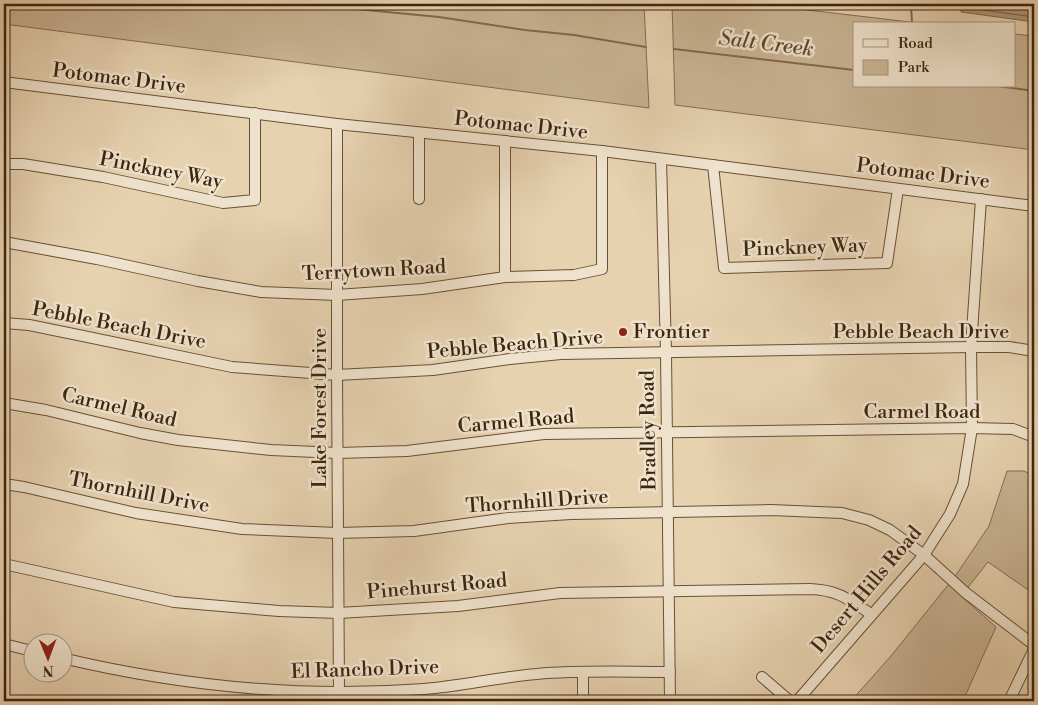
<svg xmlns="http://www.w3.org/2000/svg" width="1038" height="705" font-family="'Libre Bodoni',serif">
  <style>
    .green { fill: #cab595; stroke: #846d52 }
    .water { fill: #ae9779; stroke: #81694f }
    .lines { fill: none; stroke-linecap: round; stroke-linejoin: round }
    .shore { stroke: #765e44; stroke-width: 1 }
    .stream { stroke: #81694f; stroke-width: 2 }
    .minor-casing { stroke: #685037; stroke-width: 12 }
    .minor { stroke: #efe2cc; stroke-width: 10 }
    .poi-dot { fill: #8f2418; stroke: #efe2cc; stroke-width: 2 }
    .labels { text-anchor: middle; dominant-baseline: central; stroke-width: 5; stroke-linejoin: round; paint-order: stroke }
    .street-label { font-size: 20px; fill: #3e250f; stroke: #efe2cc }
    .poi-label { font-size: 20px; fill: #3e250f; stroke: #efe2cc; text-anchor: start }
    .water-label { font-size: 21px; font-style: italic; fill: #60472f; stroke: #efe2cc }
  </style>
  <rect width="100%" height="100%" fill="#e7d2b0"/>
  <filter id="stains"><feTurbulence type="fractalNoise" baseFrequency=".004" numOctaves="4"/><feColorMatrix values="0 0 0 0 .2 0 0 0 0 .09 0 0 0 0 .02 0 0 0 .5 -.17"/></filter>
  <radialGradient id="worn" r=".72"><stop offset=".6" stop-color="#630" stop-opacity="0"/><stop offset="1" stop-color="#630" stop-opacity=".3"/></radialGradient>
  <g class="green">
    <polygon points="4,4 644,4 649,108 4,24"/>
    <polygon points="672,4 756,4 927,24 854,24 854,86 1014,86 1014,34 1034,36 1034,150 675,105"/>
    <polygon points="1007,471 1024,471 1034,476 1034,594 988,562 961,596 996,627 963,701 851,701 891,656 956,575 989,526"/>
  </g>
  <polygon class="water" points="961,4 1033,4 1034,22 961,12"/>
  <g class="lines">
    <g class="shore">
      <polyline points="966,4 968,8 1034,17"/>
      <polyline points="982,4 1034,10"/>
    </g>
    <g class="stream">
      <polyline points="304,4 439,17 525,30 574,35 646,47"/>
      <polyline points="911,4 912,24"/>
      <polyline points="674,49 854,70"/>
      <polyline points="997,86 1034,91"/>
    </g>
    <g class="minor-casing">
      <g id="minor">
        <polyline points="4,82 337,124 602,151 1034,206"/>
        <polyline points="337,124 337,375 339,691"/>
        <polyline points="505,141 505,277"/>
        <polyline points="661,159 666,353 670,701"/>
        <polyline points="4,164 23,164 103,177 223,203 255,200 255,113"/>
        <polyline points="713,165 724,268 887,263 898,189"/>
        <polyline points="419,199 419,134"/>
        <polyline points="4,242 97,259 198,281 261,292 337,295 422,289 505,277 574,275 602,269 602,151"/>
        <polyline points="4,323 29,325 83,336 232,367 337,375 433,370 510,359 561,354 971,347 1009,347 1034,351"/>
        <polyline points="4,403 46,410 140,433 178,440 271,450 338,453 407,451 544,434 972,428 1013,429 1034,437"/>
        <polyline points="4,484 24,487 136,513 242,529 337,533 414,531 508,518 571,514 771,510 842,513 869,520 890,530 924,555 966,593 1034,645"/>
        <path d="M4,564L174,602L279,611L338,613L458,606L560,593L810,589C838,590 848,599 871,614"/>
        <polyline points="4,644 32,651"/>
        <path d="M62,658C180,686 304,698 424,689C462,686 499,677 537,674C581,670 626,672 670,672"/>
        <polyline points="762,677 790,701"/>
        <polyline points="583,701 583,672"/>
        <polyline points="797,701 924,555 950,514 963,484 972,428 971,347 981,199"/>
        <polyline points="1009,701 1034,649"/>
      </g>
    </g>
    <use href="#minor" class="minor"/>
  </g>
  <circle class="poi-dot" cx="623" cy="332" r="5"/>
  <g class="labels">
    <g class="street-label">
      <text transform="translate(119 79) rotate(7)">Potomac Drive</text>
      <text transform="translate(521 126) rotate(6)">Potomac Drive</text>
      <text transform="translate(161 171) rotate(11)">Pinckney Way</text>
      <text transform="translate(923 174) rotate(7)">Potomac Drive</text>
      <text transform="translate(805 248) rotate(-2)">Pinckney Way</text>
      <text transform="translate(374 271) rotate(-3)">Terrytown Road</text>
      <text transform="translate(119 326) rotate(11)">Pebble Beach Drive</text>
      <text x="921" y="332">Pebble Beach Drive</text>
      <text transform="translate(515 345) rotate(-5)">Pebble Beach Drive</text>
      <text transform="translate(119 408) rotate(13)">Carmel Road</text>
      <text transform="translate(320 408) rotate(-90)">Lake Forest Drive</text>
      <text x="922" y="412">Carmel Road</text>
      <text transform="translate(516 422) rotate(-5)">Carmel Road</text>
      <text transform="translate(649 430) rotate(-91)">Bradley Road</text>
      <text transform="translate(139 493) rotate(11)">Thornhill Drive</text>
      <text transform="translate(537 502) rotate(-4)">Thornhill Drive</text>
      <text transform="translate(437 587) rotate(-5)">Pinehurst Road</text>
      <text transform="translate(867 590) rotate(-50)">Desert Hills Road</text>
      <text transform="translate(365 670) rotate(-2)">El Rancho Drive</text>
    </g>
    <g class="poi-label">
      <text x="633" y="332">Frontier</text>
    </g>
    <g class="water-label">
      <text transform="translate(766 44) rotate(7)">Salt Creek</text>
    </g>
  </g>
  <rect width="1038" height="705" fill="none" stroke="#e7d2b0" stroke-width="20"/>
  <rect x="5" y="5" width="1028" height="695" fill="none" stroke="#3e250f" stroke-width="2.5"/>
  <rect x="10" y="10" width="1018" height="685" fill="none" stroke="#3e250f"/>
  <rect x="853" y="22" width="162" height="65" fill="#efe2cc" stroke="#a89680"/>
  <rect x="863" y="39" width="25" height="8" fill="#efe2cc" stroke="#a89680"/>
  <text x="898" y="48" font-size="15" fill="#3e250f">Road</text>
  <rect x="863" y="60" width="25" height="15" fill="#cab595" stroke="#a89680"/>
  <text x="898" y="72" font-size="15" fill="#3e250f">Park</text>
  <g transform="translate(48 658) rotate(179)"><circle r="24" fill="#efe2cc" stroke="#a89680"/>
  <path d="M0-4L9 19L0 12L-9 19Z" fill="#8f2418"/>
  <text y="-8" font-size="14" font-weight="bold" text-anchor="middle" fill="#3e250f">N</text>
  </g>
  <rect width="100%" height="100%" filter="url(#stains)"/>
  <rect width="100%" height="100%" fill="url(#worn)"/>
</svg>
